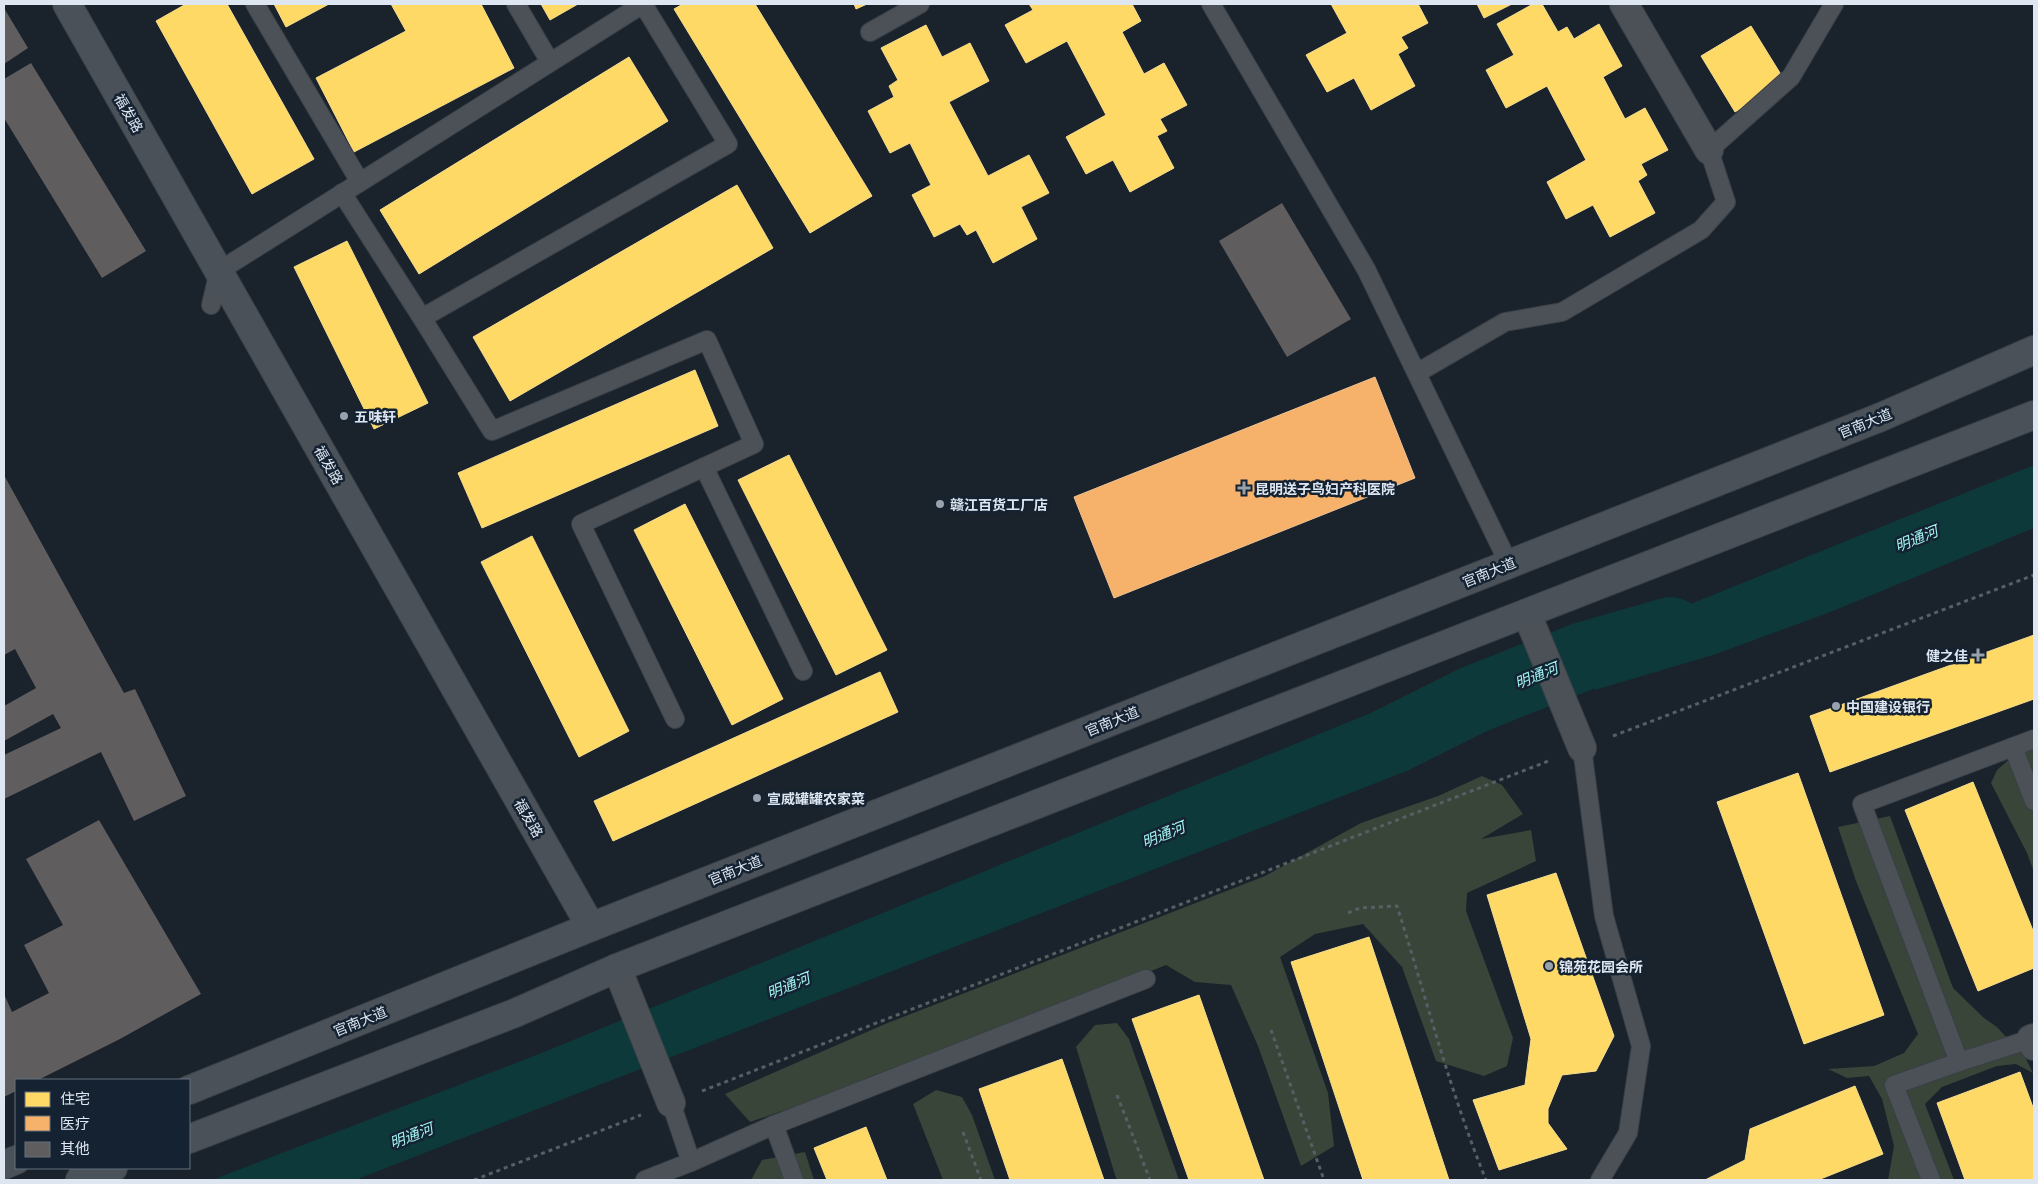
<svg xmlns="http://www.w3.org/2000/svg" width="2038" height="1184" font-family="Lato,'Noto Sans SC',sans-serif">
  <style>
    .green { fill: #384538 }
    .water { fill: #0d393a }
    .pier { fill: #1a222b }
    .homes { fill: #ffd966; stroke: #f5dd90 }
    .health { fill: #f6b26b; stroke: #efc293 }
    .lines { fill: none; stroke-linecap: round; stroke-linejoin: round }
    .river { stroke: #0d393a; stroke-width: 68 }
    .building { fill: #605d5f }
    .lane-casing { stroke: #3a4047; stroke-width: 20 }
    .street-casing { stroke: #3a4047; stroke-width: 30 }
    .secondary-casing { stroke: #3a4047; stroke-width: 30 }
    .path { stroke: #585e64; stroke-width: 3; stroke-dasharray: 4 4; stroke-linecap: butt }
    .lane { stroke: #4c5158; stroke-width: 18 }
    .street { stroke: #4c5158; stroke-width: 28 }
    .secondary { stroke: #4b5159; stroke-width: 28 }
    .poi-dot { fill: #99a1ac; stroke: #142231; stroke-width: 2 }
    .labels { text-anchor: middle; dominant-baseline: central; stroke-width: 5; stroke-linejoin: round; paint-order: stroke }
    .street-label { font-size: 14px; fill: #dee6f1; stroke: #142231 }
    .poi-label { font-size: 14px; font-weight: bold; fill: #dee6f1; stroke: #142231; text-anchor: start }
    .water-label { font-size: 15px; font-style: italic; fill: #a0f1f1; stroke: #142231 }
  </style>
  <rect width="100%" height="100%" fill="#1a222b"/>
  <g class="green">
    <polygon points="2034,738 2034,872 2027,853 1991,783 1997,770"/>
    <polygon points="1482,776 1502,785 1523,814 1481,839 1531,830 1536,861 1467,893 1466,911 1513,1038 1507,1066 1484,1076 1436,1061 1402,967 1363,924 1315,934 1280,957 1328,1093 1334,1146 1301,1166 1258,1046 1231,985 1195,982 1166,965 1109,988 869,1077 838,1092 750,1122 725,1094 885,1024 1265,876 1361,823 1438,796"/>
    <polygon points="1890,816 1953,988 1984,1018 1997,1027 2026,1059 2033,1073 2016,1064 1997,1066 1942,1087 1925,1104 1954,1180 1888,1180 1894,1146 1882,1099 1869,1076 1847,1078 1828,1069 1874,1066 1904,1053 1918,1034 1856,881 1838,827"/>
    <polygon points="1117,1023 1129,1039 1179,1180 1117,1180 1115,1175 1076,1047 1095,1025"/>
    <polygon points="936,1090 962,1097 972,1115 995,1180 943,1180 913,1104"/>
    <polygon points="805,1152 814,1180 751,1180 762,1160"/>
  </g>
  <g class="water">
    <polygon points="2034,465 2034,528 1833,611 1713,655 1595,690 1573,632 1693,603"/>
    <polygon points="1462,671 1485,730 1394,776 355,1180 212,1180 539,1054 1368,714"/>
  </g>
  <g class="pier">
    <polygon points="1571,632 1573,632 1595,690 1593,691"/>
    <polygon points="1465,670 1487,729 1488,729 1485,730 1462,671"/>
  </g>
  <g class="homes">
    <polygon points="186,4 227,4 314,159 252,194 156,21"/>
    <polygon points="274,4 329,4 286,27"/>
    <polygon points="391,4 481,4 514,68 354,152 316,78 406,31"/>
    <polygon points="541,4 578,4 550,20"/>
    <polygon points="683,4 755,4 872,196 810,233 674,9"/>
    <polygon points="854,4 867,4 856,9"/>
    <polygon points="1029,4 1132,4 1141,21 1122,32 1144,74 1164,63 1187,105 1160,119 1167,131 1157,136 1174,168 1130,192 1113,160 1086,174 1066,137 1106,115 1067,41 1026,63 1005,25 1033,10"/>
    <polygon points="1331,4 1418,4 1428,23 1401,37 1408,48 1398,54 1415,86 1371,110 1354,78 1327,92 1306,55 1347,33"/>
    <polygon points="1477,4 1512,4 1484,18"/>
    <polygon points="1533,4 1542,4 1558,32 1567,27 1574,39 1599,24 1622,66 1603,77 1625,119 1645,108 1668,150 1641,164 1647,175 1638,181 1655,213 1610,237 1593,205 1566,219 1547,182 1586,160 1547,86 1506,108 1486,70 1514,55 1497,24"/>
    <polygon points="926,25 942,57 970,43 989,81 949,102 988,176 1029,155 1049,193 1021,207 1037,239 993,263 976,230 967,235 960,224 934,237 912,195 931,185 910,143 890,153 868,111 894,97 889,86 898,80 881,48"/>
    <polygon points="1751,26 1785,81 1735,112 1701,56"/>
    <polygon points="629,57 668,121 419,274 380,210"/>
    <polygon points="737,185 773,248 510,401 473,337"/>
    <polygon points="347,241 428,403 374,429 294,267"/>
    <polygon points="695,370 718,426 482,528 458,473"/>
    <polygon points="789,455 887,650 836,675 738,480"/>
    <polygon points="685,504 783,699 732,725 634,530"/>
    <polygon points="532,536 629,731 579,757 481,562"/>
    <polygon points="2034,635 2034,699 1830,772 1810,716"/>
    <polygon points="880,672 898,712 613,841 594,801"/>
    <polygon points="1798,773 1884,1015 1804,1044 1717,802"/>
    <polygon points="1973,782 2034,933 2034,968 1978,991 1905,810"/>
    <polygon points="1556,873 1614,1036 1596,1071 1562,1075 1548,1109 1548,1123 1567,1149 1499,1170 1473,1100 1525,1085 1531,1039 1487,895"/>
    <polygon points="1369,937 1449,1180 1363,1180 1291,962"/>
    <polygon points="1199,995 1264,1180 1189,1180 1132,1019"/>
    <polygon points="1062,1059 1104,1180 1010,1180 979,1089"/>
    <polygon points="2020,1072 2034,1110 2034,1180 1965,1180 1937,1103"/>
    <polygon points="1855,1086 1883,1154 1818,1180 1705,1180 1745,1160 1750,1129"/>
    <polygon points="866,1127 887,1180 827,1180 814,1148"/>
  </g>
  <polygon class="health" points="1375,377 1415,478 1114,598 1074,497"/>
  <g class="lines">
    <polyline class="river" points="1391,741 1475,699 1584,656 1671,631"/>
  </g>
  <g class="building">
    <polygon points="4,8 28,48 4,64"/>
    <polygon points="31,63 146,251 102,278 4,118 4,79"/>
    <polygon points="1282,203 1351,319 1287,357 1219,241"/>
    <polygon points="4,475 124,693 135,689 186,796 134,821 101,752 4,799 4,755 61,728 53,714 4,741 4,706 36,688 15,649 4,655"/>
    <polygon points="99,820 201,994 120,1039 38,1080 16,1080 16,1091 4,1097 4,994 12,1012 49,993 24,945 63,925 26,859"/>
  </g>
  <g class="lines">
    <g class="lane-casing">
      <g id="lane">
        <polyline points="255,4 360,182"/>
        <polyline points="516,4 550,62"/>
        <polyline points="1211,4 1366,269 1509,564"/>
        <polyline points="870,32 920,4"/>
        <polyline points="342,193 422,318 728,144 643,4"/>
        <polyline points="211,305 219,271 643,4"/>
        <polyline points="422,318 492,431 707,340 754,444 581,524 675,719"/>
        <polyline points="1417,373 1505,322 1562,312 1701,230 1726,202 1709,150 1791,77 1834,4"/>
        <polyline points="704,467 803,671"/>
        <polyline points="2013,747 2034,801"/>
        <polyline points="1582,748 1604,916 1641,1046 1628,1133 1600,1180"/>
        <polyline points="2031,1039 1959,1062 1862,804 2034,739"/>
        <polyline points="774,1125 794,1180"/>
        <polyline points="691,1162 774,1125 1146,979"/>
        <polyline points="645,1180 691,1162 671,1103"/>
        <polyline points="1931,1180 1894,1085 1959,1062"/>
      </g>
    </g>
    <g class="street-casing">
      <g id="street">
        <polyline points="1624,4 1709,150"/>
        <polyline points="1527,614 1582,748"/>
        <polyline points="617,968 671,1103"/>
        <polyline points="2034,1038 2031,1039 2034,1046"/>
      </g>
    </g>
    <g class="secondary-casing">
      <g id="secondary">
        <polyline points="67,4 591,927"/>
        <polyline points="189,1090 591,927 1881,417 2034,350"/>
        <polyline points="189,1139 515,1013 617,968 2034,415"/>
        <polyline points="4,1165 16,1160"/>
        <polyline points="80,1180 113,1168"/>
      </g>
    </g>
    <g class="path">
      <polyline points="1613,736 2034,575"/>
      <path d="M1348,913L1360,908L1397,906C1426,997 1450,1092 1486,1180"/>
      <polyline points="1271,1030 1324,1180"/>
      <polyline points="702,1091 1551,760"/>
      <polyline points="1117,1095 1150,1180"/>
      <polyline points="963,1132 981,1180"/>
      <polyline points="474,1180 641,1115"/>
    </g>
    <use href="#lane" class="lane"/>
    <use href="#street" class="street"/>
    <use href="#secondary" class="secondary"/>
  </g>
  <g class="poi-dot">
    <circle cx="344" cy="416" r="5"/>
    <path d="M1241.5 480.5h5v5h5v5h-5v5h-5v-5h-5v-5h5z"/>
    <circle cx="940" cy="504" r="5"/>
    <path d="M1975.5 647.5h5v5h5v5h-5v5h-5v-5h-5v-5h5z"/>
    <circle cx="1836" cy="706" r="5"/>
    <circle cx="757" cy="798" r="5"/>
    <circle cx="1549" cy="966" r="5"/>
  </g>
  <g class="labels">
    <g class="street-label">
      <text transform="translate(129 113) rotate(60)">福发路</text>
      <text transform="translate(1865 423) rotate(-22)">官南大道</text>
      <text transform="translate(329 465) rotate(60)">福发路</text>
      <text transform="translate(1489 572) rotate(-22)">官南大道</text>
      <text transform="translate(1112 721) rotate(-22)">官南大道</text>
      <text transform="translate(529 818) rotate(60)">福发路</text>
      <text transform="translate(735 870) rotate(-22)">官南大道</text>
      <text transform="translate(360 1021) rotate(-22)">官南大道</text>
    </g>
    <g class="poi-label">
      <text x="354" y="416">五味轩</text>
      <text x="1255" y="488">昆明送子鸟妇产科医院</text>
      <text x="950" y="504">赣江百货工厂店</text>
      <text x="1968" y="655" text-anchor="end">健之佳</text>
      <text x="1846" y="706">中国建设银行</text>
      <text x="767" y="798">宣威罐罐农家菜</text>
      <text x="1559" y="966">锦苑花园会所</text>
    </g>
    <g class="water-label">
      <text transform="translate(1916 538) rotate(-22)">明通河</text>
      <text transform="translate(1536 675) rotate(-22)">明通河</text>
      <text transform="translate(1163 834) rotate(-22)">明通河</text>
      <text transform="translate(788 985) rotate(-22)">明通河</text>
      <text transform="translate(411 1135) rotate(-21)">明通河</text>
    </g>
  </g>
  <rect width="2038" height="1184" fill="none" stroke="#dee6f1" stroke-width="10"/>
  <rect x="15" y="1079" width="175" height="90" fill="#142231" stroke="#65707e"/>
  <rect x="25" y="1092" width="25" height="15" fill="#ffd966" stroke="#65707e"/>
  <text x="60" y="1104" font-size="15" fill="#dee6f1">住宅</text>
  <rect x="25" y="1116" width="25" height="15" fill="#f6b26b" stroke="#65707e"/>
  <text x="60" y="1129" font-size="15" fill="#dee6f1">医疗</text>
  <rect x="25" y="1142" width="25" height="15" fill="#605d5f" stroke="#65707e"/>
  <text x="60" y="1154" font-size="15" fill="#dee6f1">其他</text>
</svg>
